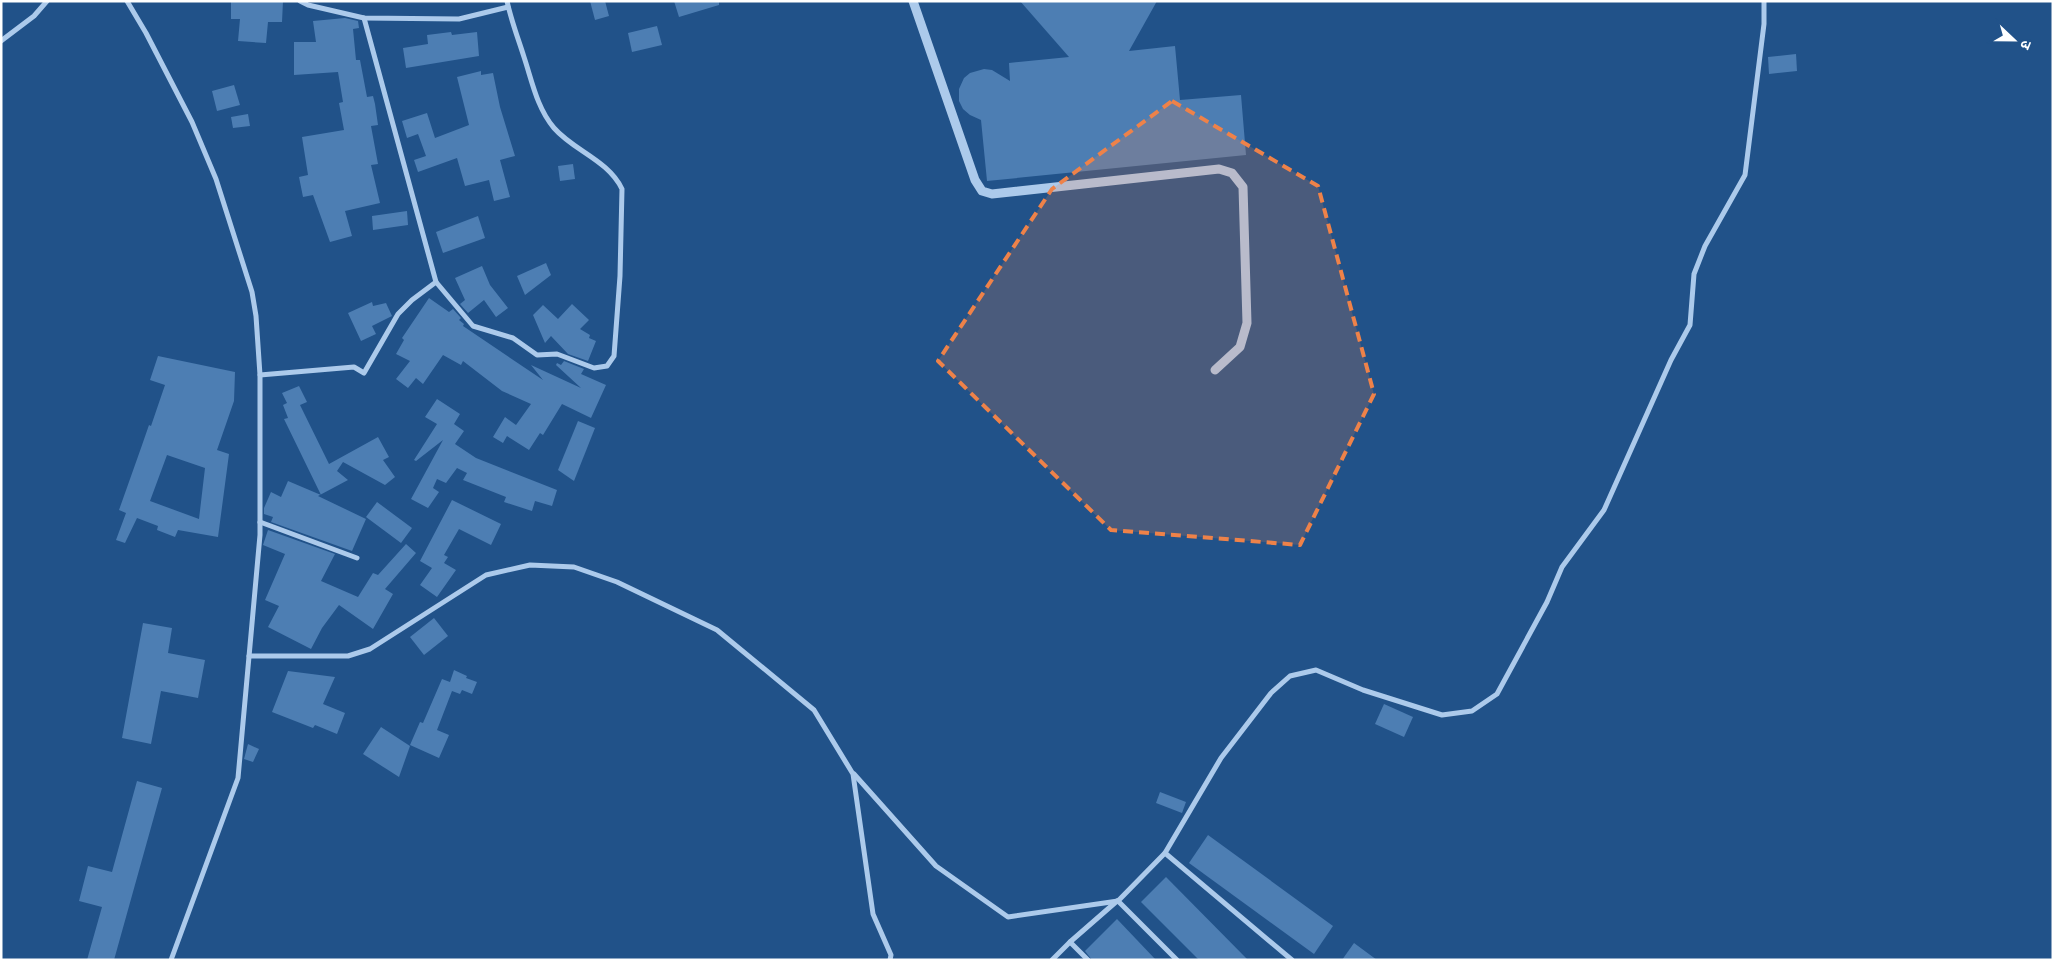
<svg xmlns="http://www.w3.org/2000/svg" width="2054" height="961" font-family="'Archivo Narrow','Noto Sans Devanagari',sans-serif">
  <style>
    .building { fill: #4d7eb3; fill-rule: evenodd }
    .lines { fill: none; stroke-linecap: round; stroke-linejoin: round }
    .minor { stroke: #accaeb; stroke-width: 5 }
    .tertiary { stroke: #accaeb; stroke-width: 9 }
    .marked { fill: #ee8249; fill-opacity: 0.2; stroke: #ee8249; stroke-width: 4; stroke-dasharray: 10 6; stroke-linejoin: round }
  </style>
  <rect width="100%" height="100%" fill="#215289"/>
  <g class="building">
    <polygon points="231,1 283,1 282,22 268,22 266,43 238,41 240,19 231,19"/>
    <polygon points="590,1 605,1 609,16 595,20"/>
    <polygon points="674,1 719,1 719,5 679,17"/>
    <polygon points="1020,1 1157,1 1129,51 1175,46 1180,100 1241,95 1246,155 987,181 981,120 970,115 963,109 959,101 959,89 964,78 970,73 984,69 992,70 1010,81 1009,63 1069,57"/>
    <polygon points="345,18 358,21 359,28 353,29 356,60 360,60 367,97 373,96 375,104 378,125 371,126 378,164 371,165 380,203 345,211 352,236 330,242 313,195 303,197 299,177 308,175 302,137 344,130 339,103 343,102 338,72 294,75 294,42 316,42 313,21"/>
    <polygon points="657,26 662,45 632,52 628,33"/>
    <polygon points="451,32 452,35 477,32 479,56 406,68 403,48 428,44 427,35"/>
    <polygon points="1796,54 1797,71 1769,74 1768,57"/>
    <polygon points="481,71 481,75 493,73 500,107 515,156 500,160 510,197 494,201 489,180 465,186 457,158 418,172 414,160 426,156 418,134 407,138 402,121 427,113 435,138 469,125 457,77"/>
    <polygon points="234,85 240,105 217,111 212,91"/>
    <polygon points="248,114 250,126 233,128 231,117"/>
    <polygon points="573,164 575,179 560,181 558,166"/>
    <polygon points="407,211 408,225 373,230 372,216"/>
    <polygon points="478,216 485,238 443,253 436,232"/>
    <polygon points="546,263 551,275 525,295 517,276"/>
    <polygon points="482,266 490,285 508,308 496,317 484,300 468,313 460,304 465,300 455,278"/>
    <polygon points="429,298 449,312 453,309 461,318 459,320 464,324 463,326 543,380 531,365 581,388 556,365 557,363 561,365 564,361 584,369 581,374 606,385 591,418 562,404 543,435 540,433 529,450 507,436 503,443 493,437 505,417 516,425 531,404 502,391 463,361 461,365 443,355 423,384 416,378 408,388 396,379 410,361 396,354 404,340 402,338"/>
    <polygon points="372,302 373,306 386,303 392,316 372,326 376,334 361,341 348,313"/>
    <polygon points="572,304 589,320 580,329 590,335 589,338 596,341 588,361 568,354 551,336 545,343 533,315 543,305 558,319"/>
    <path d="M158,356L235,372L234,401L217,450L229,454L218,537L178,530L175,537L157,530L158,526L137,518L125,543L116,540L126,513L119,510L141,448L149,425L151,426L165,385L150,380ZM167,455L205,468L199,519L150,501Z"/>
    <polygon points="299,386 307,402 300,405 329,464 378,437 389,457 383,460 395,477 385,485 343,462 337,471 348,480 318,496 366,519 352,551 271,522 273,517 264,514 264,508 271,492 281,497 288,481 321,495 284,419 288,418 283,405 287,403 282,393"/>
    <polygon points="437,399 460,414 454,424 464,431 455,444 476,458 557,490 552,506 535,501 532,511 504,502 506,497 463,480 467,473 457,468 446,483 437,479 433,488 439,492 428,508 411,499 443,440 416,461 414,460 437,424 425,417"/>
    <polygon points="578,421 595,428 574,481 558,470"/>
    <polygon points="452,500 501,524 491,545 459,529 444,555 448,557 444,563 456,570 437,597 420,585 432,568 420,561"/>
    <polygon points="377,502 412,528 401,543 366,517"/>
    <polygon points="268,530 335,554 321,581 358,597 373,573 378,575 406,544 416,553 385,589 393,594 373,629 339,605 322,628 311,649 268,627 279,606 265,600 285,554 263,545"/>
    <polygon points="434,618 448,636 424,655 410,637"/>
    <polygon points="143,623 172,628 168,653 205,660 198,698 161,691 151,744 122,738"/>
    <polygon points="454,670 467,676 466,678 477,682 472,694 462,690 460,694 452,691 437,730 449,735 439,758 410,745 420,722 423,723 442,679 450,682"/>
    <polygon points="288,671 335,677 323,704 345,713 337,734 315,725 313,728 272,712"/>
    <polygon points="1384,704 1413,717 1404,737 1375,724"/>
    <polygon points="381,727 410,746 399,777 363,754"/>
    <polygon points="248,744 259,749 253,762 244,759"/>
    <polygon points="137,781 162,788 114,960 87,960 102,907 79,901 88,866 112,872"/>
    <polygon points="1160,792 1186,802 1182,813 1156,803"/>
    <polygon points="1208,835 1333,926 1314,954 1189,863"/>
    <polygon points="1166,877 1248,960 1199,960 1141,902"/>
    <polygon points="1117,919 1156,960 1092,960 1085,951"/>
    <polygon points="1354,943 1377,960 1342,960"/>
  </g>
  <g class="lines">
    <g class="minor">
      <polyline points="127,1 146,33 192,122 216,179 252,292 256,316 260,375 260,535 238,778 171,960"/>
      <polyline points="300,1 308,5 364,18 459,19 508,7"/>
      <polyline points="1,41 34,16 47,1"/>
      <path d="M436,282L473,326L513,338L537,355L557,354L594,368L607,366L614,356L620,276L622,189C608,160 574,151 554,128C537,108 532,81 524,57C518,38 511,20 507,1"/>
      <polyline points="260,375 354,367 364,373 398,314 412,300 436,282 364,18"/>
      <polyline points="260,522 357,558"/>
      <polyline points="249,656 348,656 370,649 486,575 530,565 574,567 617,582 717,630 814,710 853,774 873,914 891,955 890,960"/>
      <polyline points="854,774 936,866 1008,917 1118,901"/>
      <polyline points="1165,853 1221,758 1271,693 1290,676 1316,670 1363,690 1442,715 1472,711 1497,694 1547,602 1562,567 1604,510 1671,360 1690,325 1694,274 1705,246 1745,175 1764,24 1764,1"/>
      <polyline points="1052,960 1070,942"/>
      <polyline points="1088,960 1070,942 1117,901"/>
      <polyline points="1177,960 1118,901 1165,853 1292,960"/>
    </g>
    <polyline class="tertiary" points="913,1 975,180 982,191 992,194 1219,169 1232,173 1243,187 1247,323 1240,347 1215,370"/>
  </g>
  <path class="marked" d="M1172,101L1318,186L1374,394L1300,545L1111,530L938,361L1052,189Z"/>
  <rect width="2054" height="961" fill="none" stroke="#ffffff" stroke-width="5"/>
  <g transform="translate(2014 40) rotate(112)" stroke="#215289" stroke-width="4" paint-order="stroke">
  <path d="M0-4L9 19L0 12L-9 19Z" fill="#ffffff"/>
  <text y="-8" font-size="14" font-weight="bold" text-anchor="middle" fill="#ffffff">उ</text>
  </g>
</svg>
